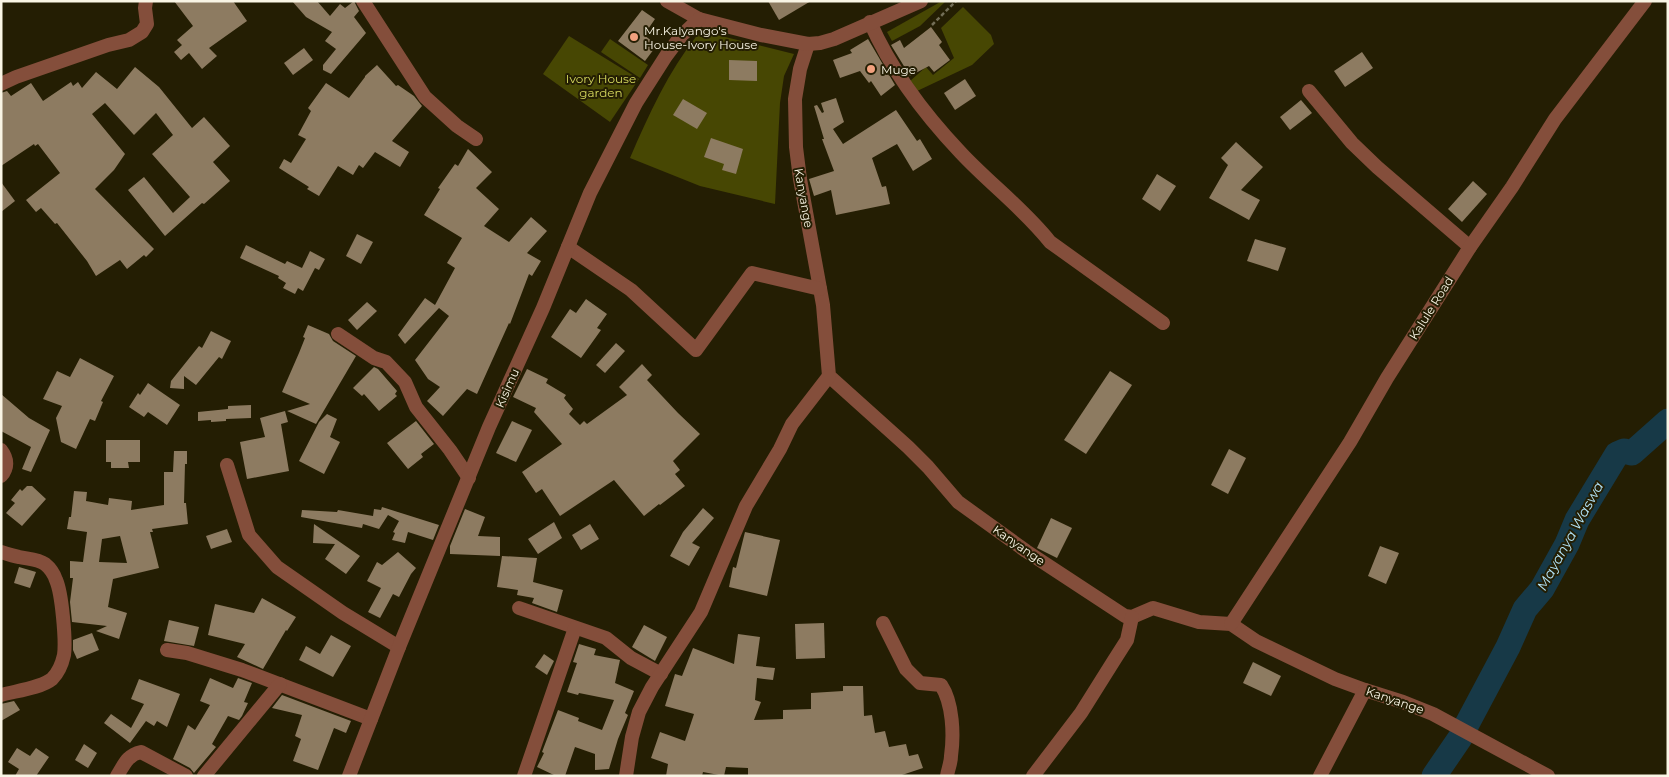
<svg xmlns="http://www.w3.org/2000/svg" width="1669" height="777" font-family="Montserrat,sans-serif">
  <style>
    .green { fill: #474703 }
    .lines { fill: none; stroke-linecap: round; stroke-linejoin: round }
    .river { stroke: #173947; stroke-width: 25 }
    .building { fill: #8d7b61; fill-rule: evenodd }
    .path { stroke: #736e57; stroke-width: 2.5; stroke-dasharray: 4 2.5; stroke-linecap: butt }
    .minor { stroke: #844e3b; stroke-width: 14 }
    .tertiary { stroke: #844e3b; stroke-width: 14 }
    .poi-dot { fill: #f2a17e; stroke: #241e03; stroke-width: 2 }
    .labels { text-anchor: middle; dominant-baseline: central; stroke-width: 4; stroke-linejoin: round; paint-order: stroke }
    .poi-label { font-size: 12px; fill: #f9f5e5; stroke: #241e03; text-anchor: start }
    .park-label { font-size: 12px; fill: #d6d95e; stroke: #241e03 }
    .street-label { font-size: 12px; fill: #f9f5e5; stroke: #241e03 }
    .water-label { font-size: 14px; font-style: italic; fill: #b3e4f9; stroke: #241e03 }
  </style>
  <rect width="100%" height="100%" fill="#241e03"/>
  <g class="green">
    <polygon points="942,1 946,1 920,26 892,41 887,32"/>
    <polygon points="963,7 991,35 994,44 972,65 915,92 910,81 926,67 933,75 954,58 941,28"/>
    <path d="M705,32L794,54L784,76L780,103L775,204L700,186L630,158C649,114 668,72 698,34Z"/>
    <polygon points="569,36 639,79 610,122 543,74"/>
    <polygon points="610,39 648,65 640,78 601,52"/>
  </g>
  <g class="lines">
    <g class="river">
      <polyline points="1466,726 1508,647 1525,609 1542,589 1567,544 1577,520 1617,454 1624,451 1632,453 1668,421"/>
      <polyline points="1434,776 1460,738"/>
    </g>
  </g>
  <g class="building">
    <polygon points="174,1 233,1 247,21 209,48 217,56 202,69 189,53 181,60 174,52 182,45 177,40 193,26"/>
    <polygon points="292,1 317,1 330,16 340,4 345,8 354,1 359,11 354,17 366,33 331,74 323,70 323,65 336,49 325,41 332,32 306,17"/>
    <polygon points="768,1 811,1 779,20"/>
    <polygon points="642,10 655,19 644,35 657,45 645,61 618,41"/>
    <polygon points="931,27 942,42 939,45 950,60 934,72 929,66 910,76 891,45 900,40 904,48"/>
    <polygon points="868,39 895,85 881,96 871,81 869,83 860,71 840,78 833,60 852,53 850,50"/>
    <polygon points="304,48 313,60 293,75 284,63"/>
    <polygon points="1362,52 1373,68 1345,87 1334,71"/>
    <polygon points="729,60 757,61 757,81 729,80"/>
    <polygon points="377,65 396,86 398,85 414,96 422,106 392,141 409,152 400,167 375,152 363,168 359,165 353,175 338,166 319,196 307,189 309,187 279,168 284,159 291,163 306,139 298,135 311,111 308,108 326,83 349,98 365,77 365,76"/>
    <polygon points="135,67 159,87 192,128 204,117 230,146 213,162 230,181 204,204 202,203 165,236 128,190 144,177 173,213 190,197 152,154 173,135 156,113 134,135 105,103 92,114 125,154 114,170 95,189 154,249 146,257 144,255 127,269 120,260 96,276 87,261 57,223 55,224 41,208 36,212 26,200 60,173 38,144 35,146 34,144 1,166 1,93 7,91 11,96 31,83 43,101 71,82 73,86 78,82 82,88 96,72 117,89"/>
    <polygon points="965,79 976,96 955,110 944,93"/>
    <polygon points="836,98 844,122 833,129 843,144 896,110 917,141 920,139 932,159 913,171 897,144 872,158 882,187 886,186 890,204 836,215 831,190 814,196 809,179 834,171 822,139 824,139 814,106 817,105 822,113 824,112 821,103"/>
    <polygon points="683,99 707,113 697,129 673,115"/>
    <polygon points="1301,100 1312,113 1290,130 1280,117"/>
    <polygon points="711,138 743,149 736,174 722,170 724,164 704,157"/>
    <polygon points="1236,142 1263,167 1241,190 1260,200 1249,220 1209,198 1228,165 1221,158"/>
    <polygon points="468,149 492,172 476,188 499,209 484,226 509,242 531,217 547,231 527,253 541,261 532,276 529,274 510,324 509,323 477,394 467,389 443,416 427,401 440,387 428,379 415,360 449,316 439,308 405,344 398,335 425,298 435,305 455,268 447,263 462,238 424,215 440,189 438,188 455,164 458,166"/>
    <polygon points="1157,174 1176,186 1160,211 1142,199"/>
    <polygon points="1473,181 1487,194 1462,222 1448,209"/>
    <polygon points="1,182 15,201 1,212"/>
    <polygon points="357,234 373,242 361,264 346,256"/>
    <polygon points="1255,239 1286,248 1278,271 1247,261"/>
    <polygon points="246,245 285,264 287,261 302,268 310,251 325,259 319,270 315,268 303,291 298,288 295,294 283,288 286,283 278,278 279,276 240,258"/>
    <polygon points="586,299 607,314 597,328 601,330 581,358 551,337 570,309 576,313"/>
    <polygon points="367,302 377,311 357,330 348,320"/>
    <polygon points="308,325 329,334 333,341 356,356 316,424 287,411 310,404 282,392 299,353 305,338 303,337"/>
    <polygon points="211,331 231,341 222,359 219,357 196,385 184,376 184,389 170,388 171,381 199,346 202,348"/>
    <polygon points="616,343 625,351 605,373 596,365"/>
    <polygon points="80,358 114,376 101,401 103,402 95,421 90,419 76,449 61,442 56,418 62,406 43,399 57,371 70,377"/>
    <polygon points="642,364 652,375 647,380 678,413 700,434 673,461 680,470 675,474 685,486 660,505 659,504 644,516 614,480 560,516 542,489 536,493 522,472 562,444 534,412 536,408 513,397 527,369 548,379 546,383 566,395 564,398 573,409 569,414 580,425 584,421 587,424 627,395 619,387"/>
    <polygon points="374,367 378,369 397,391 395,394 397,396 379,411 364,394 362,396 353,388"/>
    <polygon points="1110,371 1132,385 1086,454 1064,440"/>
    <polygon points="148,383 180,405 167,425 148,412 144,417 129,407 138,393 140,395"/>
    <polygon points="1,394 29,418 50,430 31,472 22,469 31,447 1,431"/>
    <polygon points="251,405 251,418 226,419 226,421 211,422 211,420 198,421 198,412 228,409 228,406"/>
    <polygon points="285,411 288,422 281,424 289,471 247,479 240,442 265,437 260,418"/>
    <polygon points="327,414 337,419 330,437 340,442 324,474 299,461 319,422"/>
    <polygon points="416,421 434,444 421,454 423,457 408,469 387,443"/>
    <polygon points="512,421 532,430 516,462 496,453"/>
    <polygon points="106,440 140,440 140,462 128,462 129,468 111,468 111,462 106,462"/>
    <polygon points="1229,449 1246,458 1228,494 1211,485"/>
    <path d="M174,451H187V464H185L184,503H186L188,524L152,529L153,532H150L159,568L113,579L108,607L127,613L119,639L96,631L107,626L72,622L70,602L73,578H70V561L83,562L87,532L67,529L69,517H71L74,491L87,492L86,501L108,505L109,498L132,501L131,510L164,505V472H173ZM120,536L127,563L99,562L102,539Z"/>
    <polygon points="27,486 32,486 46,499 22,526 6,513 15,503 11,500 20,489 22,491"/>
    <polygon points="382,507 439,525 433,540 408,532 405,543 392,540 395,533 393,532 399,521 388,515 379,529 363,524 362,528 301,517 302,510 337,512 338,510 373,516 374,509 381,510"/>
    <polygon points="703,508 714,518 692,543 700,547 689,566 670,556 683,532"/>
    <polygon points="465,509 485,517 478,536 500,537 500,556 450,554 450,546"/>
    <polygon points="1051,518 1072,528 1057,558 1037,548"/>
    <polygon points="554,522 562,538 538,554 528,539"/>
    <polygon points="314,524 360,556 346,574 325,559 335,544 313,543"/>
    <polygon points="590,524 599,539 581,550 572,535"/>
    <polygon points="227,529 232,542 211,549 206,536"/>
    <polygon points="745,532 780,540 767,596 729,587 733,567 736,568"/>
    <polygon points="1380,546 1399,553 1386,584 1368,576"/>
    <polygon points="398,552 416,568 411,574 399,597 393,594 380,618 368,612 381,588 367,581 377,562 382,565"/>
    <polygon points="502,556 537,558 533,582 563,590 557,612 532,603 534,598 517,595 518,590 497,587"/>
    <polygon points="19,567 36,572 30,588 14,583"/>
    <polygon points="262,598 296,617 287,631 286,630 263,669 237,657 245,644 208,635 215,604 254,613"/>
    <polygon points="169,620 199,627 194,646 164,641"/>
    <polygon points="824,623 825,658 796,659 795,624"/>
    <polygon points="644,625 667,637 655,661 632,647"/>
    <polygon points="92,633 99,650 77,659 73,650 73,640"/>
    <polygon points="738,634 760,637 756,666 775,668 773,680 757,678 755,700 761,702 754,720 783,719 783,710 811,709 811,693 843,691 843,686 863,686 864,716 872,715 875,733 885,731 889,747 906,744 909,756 918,754 923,768 899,776 748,776 748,768 726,767 724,776 703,772 702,776 666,776 668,764 651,758 660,732 685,741 694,714 665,706 675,674 682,676 693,648 734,664"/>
    <polygon points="331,635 351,646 333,677 299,660 306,646 320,654"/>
    <polygon points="579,644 596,649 594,655 620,660 615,683 634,691 625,713 628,715 618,739 609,769 595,770 595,754 575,747 565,776 556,776 537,767 544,753 542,752 558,710 579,718 578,721 602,730 614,700 579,693 578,695 567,692 577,663 573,662"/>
    <polygon points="544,654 554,661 547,675 535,667"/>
    <polygon points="1253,662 1281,676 1271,696 1243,683"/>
    <polygon points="210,678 233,688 238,678 252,683 244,702 248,703 242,716 239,720 228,716 212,744 216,747 194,773 190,768 173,759 188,725 195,730 210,705 200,701"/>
    <polygon points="139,679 180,694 167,727 157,721 154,726 146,721 130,743 104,723 111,714 131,728 144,704 131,699"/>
    <polygon points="282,695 351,721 346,733 334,728 318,770 293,761 301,739 295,736 302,715 272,708"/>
    <polygon points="14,701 20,710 1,721 1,704"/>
    <polygon points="84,744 97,753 88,768 75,760"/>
    <polygon points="17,748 30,756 36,748 49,757 36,776 15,776 19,769 8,762"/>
  </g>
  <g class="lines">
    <polyline class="path" points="932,25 956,1"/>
    <g class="minor">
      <polyline points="363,1 425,97 457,126 476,139"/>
      <path d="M870,22C891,70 925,115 961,153C990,184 1024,209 1050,242L1163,323"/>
      <polyline points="808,44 800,69 795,99 796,147 800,179 823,305 829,376 908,447 928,467 958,502 1026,551 1125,616 1132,617 1153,608 1199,622 1231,624 1256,641 1335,679 1365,690 1403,702 1433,714 1548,776"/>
      <polyline points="1,84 16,77 108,45 129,40 142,32 147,24 145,8 146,1"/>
      <polyline points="1309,91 1352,143 1377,167 1470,247"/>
      <polyline points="568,247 631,290 696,350 752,273 820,289"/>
      <polyline points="338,334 374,358 386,362 405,382 416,407 450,450 469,478"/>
      <path d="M1,450C8,459 8,468 1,476"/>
      <polyline points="227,465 249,535 277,567 343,613 399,647"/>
      <path d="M1,552C7,554 13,556 19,557C28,559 38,559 45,564C50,568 54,574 56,580C62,593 66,641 64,655C62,664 59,672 52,679C41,688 15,691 1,695"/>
      <polyline points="519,608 606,638 631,658 661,674"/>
      <path d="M883,623L906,669L920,683L941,685C953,703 954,735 951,756C951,763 948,769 947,776"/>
      <polyline points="1231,624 1350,442 1387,378 1470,247 1512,187 1555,119 1645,1"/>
      <polyline points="167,650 187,653 242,670 371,719"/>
      <path d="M117,776C124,765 127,755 141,752L186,776"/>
      <polyline points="204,776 280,684"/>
      <polyline points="524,776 575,628"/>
      <polyline points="626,776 632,737 639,712 652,687 701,612 746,506 780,449 792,424 829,376"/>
      <polyline points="1033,776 1081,713 1113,662 1127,640 1132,617"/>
      <polyline points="1320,776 1365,690"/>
    </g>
    <g class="tertiary">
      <polyline points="667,1 699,19 761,35 808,44 820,43 834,39 921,1"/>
      <polyline points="349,776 399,647 489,427 543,308 590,193 636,103 666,56 681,36 699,19"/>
    </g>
  </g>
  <g class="poi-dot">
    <circle cx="634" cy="37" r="5"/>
    <circle cx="871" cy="69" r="5"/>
  </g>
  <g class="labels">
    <g class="poi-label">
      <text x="644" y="30">Mr.Kalyango's<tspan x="644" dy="14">House-Ivory House</tspan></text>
      <text x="881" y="69">Muge</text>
    </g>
    <g class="park-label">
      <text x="601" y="78">Ivory House<tspan x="601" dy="14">garden</tspan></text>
    </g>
    <g class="street-label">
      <text transform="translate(804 198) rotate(80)">Kanyange</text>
      <text transform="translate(1431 308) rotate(-58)">Kalule Road</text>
      <text transform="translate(507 388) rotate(-66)">Kisimu</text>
      <text transform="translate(1019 545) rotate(35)">Kanyange</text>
      <text transform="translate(1395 700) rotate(19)">Kanyange</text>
    </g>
    <g class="water-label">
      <text transform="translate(1570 536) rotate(-61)">Mayanya Waswa</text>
    </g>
  </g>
  <rect width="1669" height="777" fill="none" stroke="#f9f5e5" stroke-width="5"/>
</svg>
